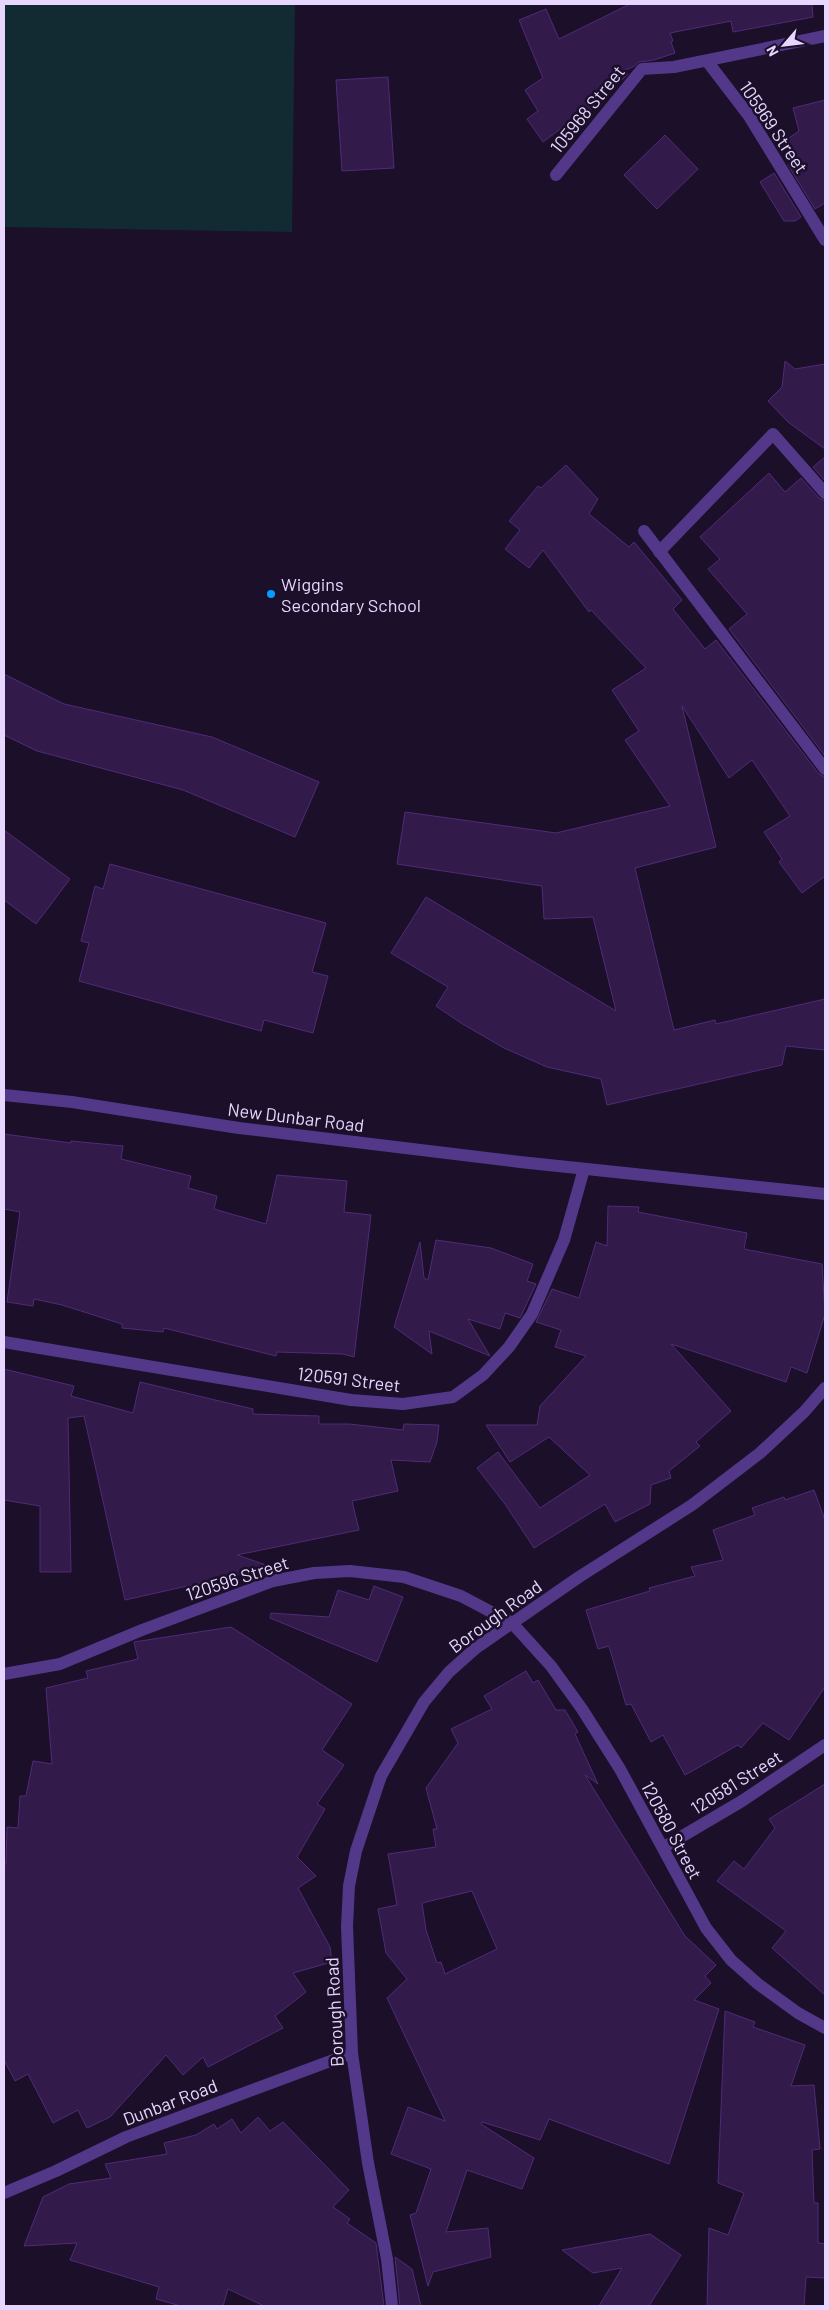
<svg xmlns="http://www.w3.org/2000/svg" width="829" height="2310" font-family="Barlow,sans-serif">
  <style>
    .green { fill: #122b33 }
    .building { fill: #321a4b; stroke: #502b78; fill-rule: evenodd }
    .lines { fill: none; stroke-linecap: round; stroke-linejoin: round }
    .minor { stroke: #53388a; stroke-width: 12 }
    .tertiary { stroke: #53388a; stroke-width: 12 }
    .poi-dot { fill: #039dff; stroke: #1b0f29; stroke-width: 2 }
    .labels { text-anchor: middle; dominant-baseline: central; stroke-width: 5; stroke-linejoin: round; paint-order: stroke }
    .street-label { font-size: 18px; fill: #e7d7ff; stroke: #1b0f29 }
    .poi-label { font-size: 18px; fill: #e7d7ff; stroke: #1b0f29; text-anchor: start }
  </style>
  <rect width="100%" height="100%" fill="#1b0f29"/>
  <polygon class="green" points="4,4 295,4 292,232 4,227"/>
  <g class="building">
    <polygon points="630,4 812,4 813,17 733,32 731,21 670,33 673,41 671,42 675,53 654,60 639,62 633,67 625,70 628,74 622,80 593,99 597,105 573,124 571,121 543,142 527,119 538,111 525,90 543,78 519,20 546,9 559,39"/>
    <polygon points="388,77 394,168 342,171 336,80"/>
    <polygon points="825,100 825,203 815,209 788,165 796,160 783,142 799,131 793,108"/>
    <polygon points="665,135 698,169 657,209 624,175"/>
    <polygon points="774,173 801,217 795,221 784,221 760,182"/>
    <polygon points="785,361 795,369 825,364 825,449 788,422 768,401 782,387"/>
    <polygon points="825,457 825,481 813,467"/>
    <polygon points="566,465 598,499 589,514 629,547 634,542 682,600 673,609 705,649 716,640 819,774 825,777 825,876 802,893 779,862 782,859 764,832 790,816 752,760 729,778 682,706 716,847 635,868 674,1030 715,1020 716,1024 825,999 825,1050 786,1046 782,1065 607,1105 601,1079 547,1067 504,1048 461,1023 436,1006 448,987 391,953 426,897 616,1011 593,917 544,919 542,886 397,864 405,812 556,833 670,806 625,740 639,731 612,690 646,668 591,610 589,612 543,550 529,568 505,549 520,530 509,521 538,486 541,488"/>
    <polygon points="769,473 785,492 801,478 819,498 825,501 825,756 729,629 747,614 708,569 720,559 700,537"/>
    <polygon points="4,674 64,704 212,737 319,782 295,837 183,790 37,751 4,735"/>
    <polygon points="4,830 70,879 36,924 4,900"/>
    <polygon points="110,864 326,923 312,972 328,976 313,1033 264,1020 261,1031 79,981 89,943 81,941 95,886 103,889"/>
    <polygon points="4,1134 71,1143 71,1141 123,1146 121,1159 191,1176 188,1188 217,1196 214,1209 266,1224 277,1175 347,1181 344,1212 371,1215 354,1357 343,1354 277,1352 276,1356 164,1328 163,1332 122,1328 122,1324 62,1305 34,1299 33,1306 7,1302 20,1212 4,1209"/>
    <polygon points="608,1206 639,1207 638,1212 747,1233 744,1249 822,1264 825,1314 807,1373 791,1367 786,1382 671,1344 731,1411 696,1442 700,1446 669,1471 671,1478 651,1485 650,1504 615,1522 605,1504 534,1548 505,1504 477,1468 498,1452 540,1508 590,1475 549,1437 510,1462 486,1425 537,1425 540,1406 586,1356 555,1347 561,1330 536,1322 552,1289 579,1298 596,1242 607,1246"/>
    <polygon points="436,1240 491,1248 533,1264 527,1281 536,1284 520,1318 505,1313 500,1329 468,1319 490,1356 429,1331 432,1354 394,1327 420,1242 424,1278 428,1280"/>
    <polygon points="4,1369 74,1386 71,1396 133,1413 140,1382 253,1409 253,1414 319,1416 319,1424 349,1424 403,1430 404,1424 439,1425 437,1442 430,1462 391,1460 398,1491 352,1501 359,1530 237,1555 272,1567 125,1600 84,1416 68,1418 71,1572 40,1572 40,1506 4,1500"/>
    <polygon points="814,1490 825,1520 825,1687 789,1740 763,1723 741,1748 738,1745 685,1775 663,1735 651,1742 631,1704 626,1705 609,1646 598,1649 586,1610 650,1591 649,1588 695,1576 691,1567 723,1560 713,1530 755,1515 752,1508 784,1497 785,1500"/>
    <polygon points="374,1586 403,1597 377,1662 270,1618 271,1613 329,1617 338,1590 369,1600"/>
    <polygon points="231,1627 352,1704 322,1750 344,1765 317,1804 325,1809 297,1857 316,1876 298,1888 330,1947 332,1962 293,1973 306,1992 275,2016 283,2028 208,2067 203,2057 183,2075 166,2055 110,2117 87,2128 78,2110 53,2123 28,2074 15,2081 4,2060 4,1863 6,1864 7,1827 18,1828 20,1796 26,1796 33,1761 52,1764 46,1688 88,1678 86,1671 138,1659 134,1642"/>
    <path d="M526,1671L533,1683L538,1680L556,1710H565L578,1732L575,1734L598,1784L585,1775L685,1936L716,1965L705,1976L711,1983L694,2000L719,2009L669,2164L549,2119L540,2140L482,2122L481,2124L534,2158L522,2189L467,2170L446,2232L488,2228L491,2257L433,2272L428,2286L410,2215L416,2213L431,2169L391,2154L408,2107L445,2121L387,1998L407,1979L386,1953L378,1909L397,1905L388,1854L436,1847L433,1829H437L426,1788L458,1743L451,1729L492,1709L484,1696ZM472,1891L497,1949L445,1974L441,1962L437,1963L426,1930L422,1903Z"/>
    <polygon points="825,1784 825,1995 772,1948 786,1931 717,1881 734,1861 744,1869 775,1828 769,1819"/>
    <polygon points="725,2011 755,2022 753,2027 805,2045 791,2086 814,2085 820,2149 812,2150 814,2203 818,2203 818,2243 825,2244 825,2278 806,2277 804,2306 707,2306 709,2228 728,2235 744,2193 718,2183"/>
    <polygon points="258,2117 270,2131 283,2122 349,2190 333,2207 350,2219 347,2223 376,2243 384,2306 264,2306 228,2289 223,2306 181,2306 156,2299 159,2287 70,2260 77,2243 24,2246 43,2197 69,2184 111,2178 105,2164 167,2154 164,2143 196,2135 214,2124 217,2129 232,2119 241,2133"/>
    <polygon points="650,2234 681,2255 649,2306 599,2306 622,2268 593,2273 562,2250"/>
    <polygon points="395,2257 412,2269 421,2306 400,2306"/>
  </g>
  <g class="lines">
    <g class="minor">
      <polyline points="707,61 749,116 825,240"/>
      <polyline points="556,175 642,69 674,67 825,36"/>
      <polyline points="644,531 825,769"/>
      <polyline points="659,552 773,434 825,493"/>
      <polyline points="4,1342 351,1400 403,1404 453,1397 483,1375 509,1347 532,1314 564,1240 584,1169"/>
      <polyline points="4,1674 60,1664 142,1630 273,1581 314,1573 350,1571 404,1577 461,1596 512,1623 551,1666 582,1709 620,1769 706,1928 731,1960 758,1984 798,2013 825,2028"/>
      <polyline points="664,1847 742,1801 825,1745"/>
      <polyline points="4,2193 56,2171 126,2137 352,2053"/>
      <polyline points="392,2306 387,2259 368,2163 352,2053 347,1926 349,1886 356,1851 381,1776 424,1702 449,1672 476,1648 579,1577 692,1505 760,1453 804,1412 825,1388"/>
    </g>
    <polyline class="tertiary" points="4,1095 72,1102 239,1128 520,1162 825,1194"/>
  </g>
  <circle class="poi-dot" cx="271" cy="594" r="5"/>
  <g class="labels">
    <g class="street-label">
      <text transform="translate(587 109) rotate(-51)">105968 Street</text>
      <text transform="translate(774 127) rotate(56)">105969 Street</text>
      <text transform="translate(296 1117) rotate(7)">New Dunbar Road</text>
      <text transform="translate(349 1379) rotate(7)">120591 Street</text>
      <text transform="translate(237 1578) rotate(-18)">120596 Street</text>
      <text transform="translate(495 1616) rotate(-36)">Borough Road</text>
      <text transform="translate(736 1782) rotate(-32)">120581 Street</text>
      <text transform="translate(672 1830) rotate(62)">120580 Street</text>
      <text transform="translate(334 2012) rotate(-93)">Borough Road</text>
      <text transform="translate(170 2102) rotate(-21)">Dunbar Road</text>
    </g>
    <g class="poi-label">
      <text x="281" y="584">Wiggins<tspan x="281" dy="21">Secondary School</tspan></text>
    </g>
  </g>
  <rect width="829" height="2310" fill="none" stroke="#e7d7ff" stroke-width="10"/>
  <g transform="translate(784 45) rotate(242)" stroke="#1b0f29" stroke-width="4" paint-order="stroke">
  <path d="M0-4L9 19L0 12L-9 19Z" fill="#e7d7ff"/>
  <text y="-8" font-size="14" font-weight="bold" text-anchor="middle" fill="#e7d7ff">N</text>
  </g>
</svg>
